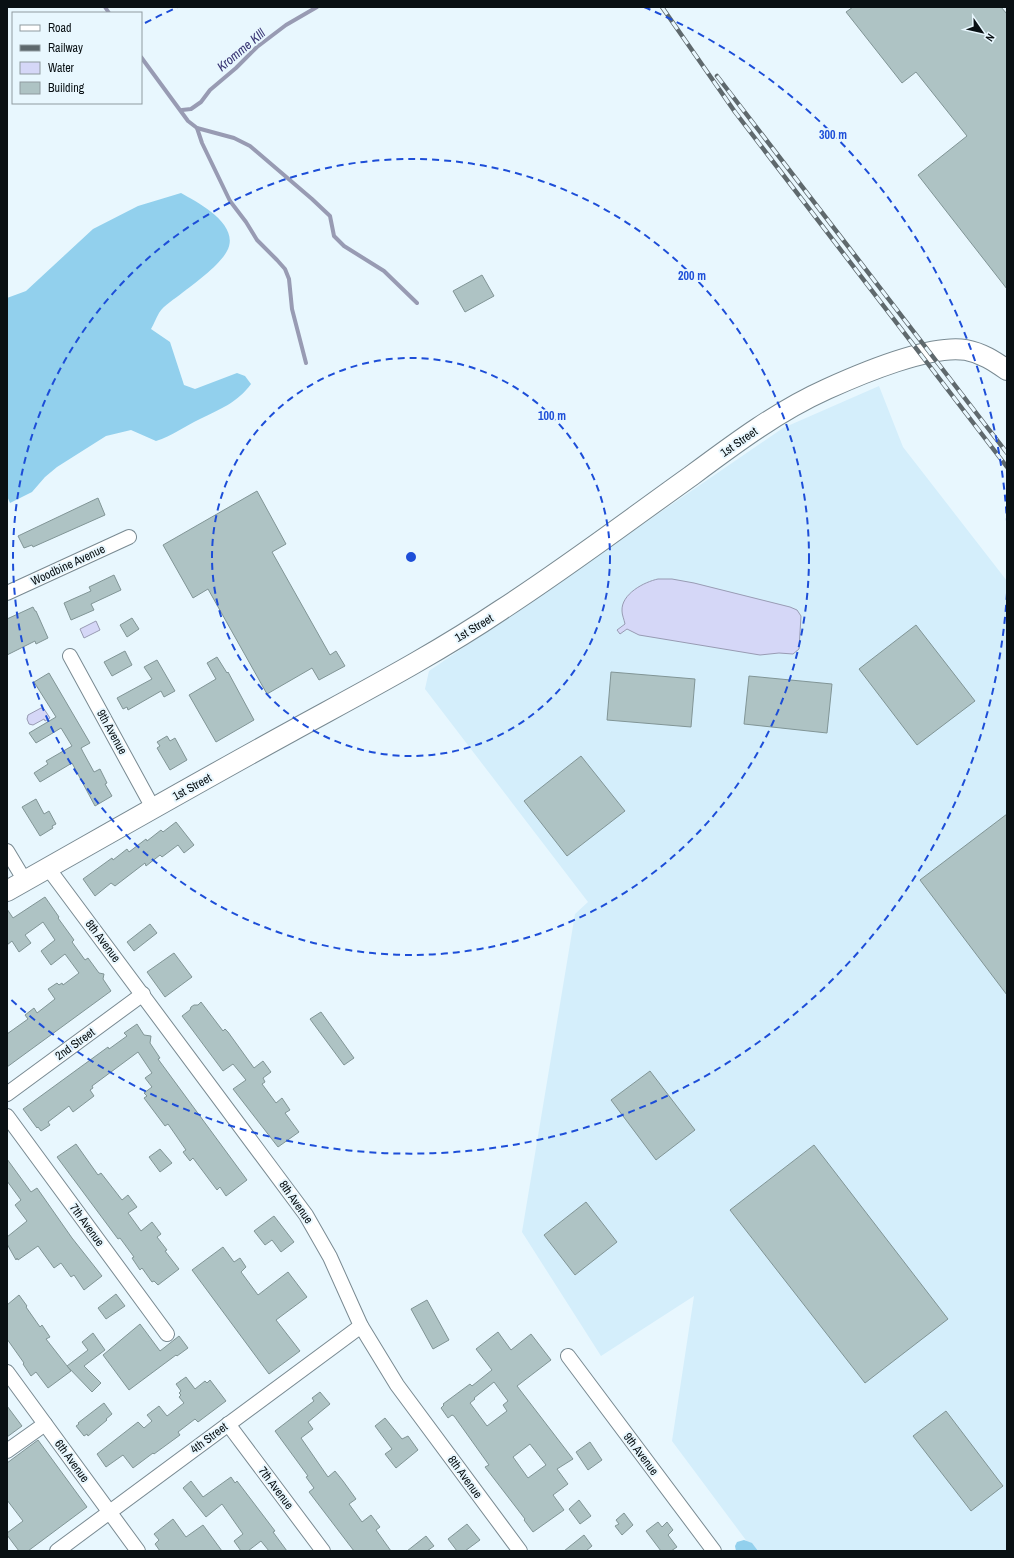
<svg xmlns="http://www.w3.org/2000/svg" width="1014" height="1558" font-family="'Archivo Narrow',sans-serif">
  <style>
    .built { fill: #d4eefb }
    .forest { fill: #92d0ed }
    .water { fill: #d5d7f7; stroke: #989bb3 }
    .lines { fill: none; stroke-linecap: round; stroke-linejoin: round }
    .stream { stroke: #989bb3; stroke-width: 4 }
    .building { fill: #aec3c4; stroke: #819596; fill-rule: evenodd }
    .street-casing { stroke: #798a92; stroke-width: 16 }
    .secondary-casing { stroke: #798a92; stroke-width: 22 }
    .street { stroke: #fff; stroke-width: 14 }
    .secondary { stroke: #fff; stroke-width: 20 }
    .rail-casing { stroke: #5f696d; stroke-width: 4.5 }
    .rail { stroke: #e8f7fe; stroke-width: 3; stroke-dasharray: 9; stroke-linecap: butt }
    .ring { fill: none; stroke: #1d4ed8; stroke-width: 2; stroke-dasharray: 7 5 }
    .labels { text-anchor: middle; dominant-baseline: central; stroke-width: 4; stroke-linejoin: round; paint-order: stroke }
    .street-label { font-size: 12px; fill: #091013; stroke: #e8f7fe }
    .water-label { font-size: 13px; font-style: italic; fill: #373372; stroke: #e8f7fe }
    .centre { fill: #1d4ed8; stroke: #e8f7fe; stroke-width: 2 }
    .ring-label { font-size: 12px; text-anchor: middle; font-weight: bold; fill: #1d4ed8; stroke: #e8f7fe; stroke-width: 4; stroke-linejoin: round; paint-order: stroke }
  </style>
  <rect width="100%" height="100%" fill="#e8f7fe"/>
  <polygon class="built" points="879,386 903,447 1007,581 1007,1551 754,1551 672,1441 694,1296 601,1356 522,1232 575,914 588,902 425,689 429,671 783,428"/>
  <g class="forest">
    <path d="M181,193C199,203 241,225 227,251C219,266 195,283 182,293C175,299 164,305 159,313C156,318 154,324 151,329L170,342L184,385L195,389L237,373L245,376L251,384C237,403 220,409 200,419C185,426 172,436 156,441L131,430L106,436L57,467L45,477L32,492L10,503L7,496V298L26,291L93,229L138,206Z"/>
    <polygon points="744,1540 752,1543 758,1551 736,1551 735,1546 737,1542"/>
  </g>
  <g class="water">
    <path d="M658,579H672L694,583L790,607L797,610L801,616L799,649L793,654L779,653L760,655L639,635L627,629L620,634L617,630L625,624C624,619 622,615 622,611C621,594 644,582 658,579Z"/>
    <polygon points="96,621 100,630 84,638 80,629"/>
    <polygon points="41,708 44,709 50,718 45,721 44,719 33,725 29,724 27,719 28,715"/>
  </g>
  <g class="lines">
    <g class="stream">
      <polyline points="105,7 109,13"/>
      <polyline points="141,57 188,121 197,128 202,143 230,201 246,222 257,240 277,260 285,269 289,279 292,309 306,363"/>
      <polyline points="182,112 182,110 191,109 201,102 210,90 236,68 257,47 286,25 317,7"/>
      <polyline points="197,128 234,138 250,146 312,199 330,216 334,236 344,246 384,271 417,303"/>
    </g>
  </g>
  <g class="building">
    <polygon points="853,7 1001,7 1007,14 1007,289 918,175 967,136 916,72 902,83 846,12"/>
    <polygon points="482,275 494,296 465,312 453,291"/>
    <polygon points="257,491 286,544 272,552 330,655 336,651 345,666 319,680 312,668 267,694 208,589 193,598 163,545"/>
    <polygon points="98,498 105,515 33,547 32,545 24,548 18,536"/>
    <polygon points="114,575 121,590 91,604 94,610 71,620 64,603 91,591 89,587"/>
    <polygon points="33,607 35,611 36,611 48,638 36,644 35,641 7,655 7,619"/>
    <polygon points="132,618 139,629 127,637 120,625"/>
    <polygon points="916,625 975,701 917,745 859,669"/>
    <polygon points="125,651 132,665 112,676 104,662"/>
    <polygon points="217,657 227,673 228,672 254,720 216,742 189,695 216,679 207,663"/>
    <polygon points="157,660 175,691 164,697 161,691 128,710 127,707 123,709 117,698 152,679 144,667"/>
    <polygon points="611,672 695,679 691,727 607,720"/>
    <polygon points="49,673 90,743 81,748 83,752 94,772 100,769 107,783 105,784 112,796 95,806 72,763 40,782 34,773 48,764 46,761 72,746 61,728 36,743 29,733 56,717 34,682"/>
    <polygon points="749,676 832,684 827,733 744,724"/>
    <polygon points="167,736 170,741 175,738 187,760 170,770 157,748 160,746 157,742"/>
    <polygon points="581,756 625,811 567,856 524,801"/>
    <polygon points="36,799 44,814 49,811 56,824 52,826 53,828 40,836 22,807"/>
    <polygon points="1007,814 1007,995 920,880"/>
    <polygon points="176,822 194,845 184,853 178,845 162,857 160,855 146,866 145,863 115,886 111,883 95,896 83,879 112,858 113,860 127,849 129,852 146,839 147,841 161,830 163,832"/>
    <polygon points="45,897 59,917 58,918 74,940 72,942 85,960 88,958 99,973 104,974 103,979 111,991 7,1067 7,1034 28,1019 25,1015 34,1008 37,1013 55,999 48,989 57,983 59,985 62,983 63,985 79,973 65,954 51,965 41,951 55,940 43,922 25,935 31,943 19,952 12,941 7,945 7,909 13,918"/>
    <polygon points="150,924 157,933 134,951 127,942"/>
    <polygon points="174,953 192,977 165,997 147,972"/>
    <polygon points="201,1002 223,1031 225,1029 228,1032 254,1068 263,1061 271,1072 263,1078 265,1082 262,1084 276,1103 282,1098 290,1110 285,1113 299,1132 278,1147 233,1089 246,1080 233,1064 223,1071 182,1016 190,1010 191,1007 194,1005 198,1005"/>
    <polygon points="321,1012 354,1058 344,1065 310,1019"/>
    <polygon points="137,1024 144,1035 151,1036 150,1043 160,1058 158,1059 247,1180 226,1196 220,1187 217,1190 193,1158 190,1161 183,1152 186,1150 168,1124 165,1126 144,1098 147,1096 144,1093 152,1087 145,1078 152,1073 138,1052 92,1086 93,1088 90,1090 94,1096 73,1112 69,1106 48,1122 50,1125 41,1131 38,1127 37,1128 23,1109 108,1047 109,1049 127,1036 124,1033"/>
    <polygon points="650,1071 695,1130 656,1160 611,1100"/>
    <polygon points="76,1144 98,1175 101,1173 122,1200 128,1195 137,1207 128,1213 141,1231 152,1222 161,1234 157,1237 167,1250 165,1251 179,1269 158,1285 154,1281 152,1282 142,1268 140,1270 132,1258 134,1257 120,1238 118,1239 57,1157"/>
    <polygon points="814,1145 948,1319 865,1383 730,1210"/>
    <polygon points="160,1149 172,1163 160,1172 149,1157"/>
    <polygon points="7,1159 31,1192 37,1188 72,1238 102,1276 84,1290 74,1275 71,1277 61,1263 54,1268 38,1246 18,1260 17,1258 16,1260 7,1244 7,1237 27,1221 15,1205 21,1200 7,1181"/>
    <polygon points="586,1202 617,1242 575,1275 544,1235"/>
    <polygon points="274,1216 294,1242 281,1252 272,1240 265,1245 254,1231"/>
    <polygon points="223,1247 234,1262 240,1258 246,1267 241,1272 258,1295 288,1272 307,1297 276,1320 300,1351 269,1374 192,1270"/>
    <polygon points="116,1294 125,1306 106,1319 98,1308"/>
    <polygon points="19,1295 27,1306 26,1307 40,1327 42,1325 50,1337 46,1339 71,1371 48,1388 36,1372 31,1376 23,1364 24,1363 7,1339 7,1305"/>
    <polygon points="427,1300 449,1340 433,1349 411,1309"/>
    <polygon points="140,1324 160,1351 179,1336 188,1348 177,1356 176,1355 129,1390 103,1355"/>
    <path d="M498,1332L511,1350L531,1334L551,1360L517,1386L573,1459L557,1469L568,1484L553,1495L564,1510L533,1532L524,1520L525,1519L485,1467L489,1465L454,1416L452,1415L448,1418L441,1408L444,1405L443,1404L470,1384L472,1386L492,1370L476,1349ZM494,1382L508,1401L503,1405L507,1411L487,1426L470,1403L475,1399L474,1398ZM530,1444L546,1465L528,1478L513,1457Z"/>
    <polygon points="93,1333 105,1350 84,1366 101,1383 92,1392 67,1366 88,1350 82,1342"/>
    <polygon points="186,1377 195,1389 205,1381 207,1383 210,1380 226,1401 198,1422 195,1419 178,1432 180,1435 154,1454 153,1453 133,1468 123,1455 106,1467 97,1454 138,1422 144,1428 152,1421 147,1415 159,1406 167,1416 184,1403 179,1397 181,1395 179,1393 181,1391 176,1384"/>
    <polygon points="320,1392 330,1404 308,1422 313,1429 301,1438 328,1477 335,1471 343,1481 356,1499 349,1504 362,1522 371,1515 380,1527 376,1530 391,1551 354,1551 309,1492 314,1488 306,1477 308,1476 275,1431 314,1401 312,1398"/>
    <polygon points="104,1403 112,1414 106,1419 107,1420 88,1436 87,1434 84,1436 76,1426 79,1424 78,1423"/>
    <polygon points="7,1406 22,1426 7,1437"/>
    <polygon points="946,1411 1003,1486 971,1511 913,1436"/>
    <polygon points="385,1418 402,1439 408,1436 418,1450 396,1468 385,1454 392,1449 375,1426"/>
    <polygon points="38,1440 87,1507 28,1551 19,1551 7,1535 7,1533 23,1521 7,1500 7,1463"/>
    <polygon points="590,1442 602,1460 588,1470 576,1452"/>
    <polygon points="231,1477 235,1483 237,1481 275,1531 273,1532 287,1551 269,1551 261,1541 248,1551 241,1551 234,1541 243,1534 222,1504 206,1517 183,1488 191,1481 203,1497"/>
    <polygon points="579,1500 591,1516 580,1524 569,1509"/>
    <polygon points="624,1513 633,1525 622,1535 615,1526 619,1524 616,1520"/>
    <polygon points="173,1519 186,1537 203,1525 222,1551 160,1551 155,1544 159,1540 154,1534"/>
    <polygon points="658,1522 662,1527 667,1522 673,1530 668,1535 677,1547 671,1551 661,1551 646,1531"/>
    <polygon points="467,1524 480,1540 465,1551 457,1551 448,1539"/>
    <polygon points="584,1535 592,1546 586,1551 564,1551"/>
    <polygon points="426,1536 434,1546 427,1551 407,1551"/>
  </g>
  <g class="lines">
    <g class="street-casing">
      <g id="street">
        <polyline points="7,593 129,537"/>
        <polyline points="70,656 153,808"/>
        <polyline points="7,851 25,881"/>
        <polyline points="48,868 306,1215 330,1257 361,1326 397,1385 520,1551"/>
        <polyline points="7,1094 143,994"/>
        <polyline points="7,1116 167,1334"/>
        <polyline points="568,1356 714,1551"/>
        <polyline points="7,1372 138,1551"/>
        <polyline points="228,1424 323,1551"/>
        <polyline points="7,1451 45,1424"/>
        <polyline points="57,1551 361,1326"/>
      </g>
    </g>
    <g class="secondary-casing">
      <path id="secondary" d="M7,891C101,838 195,784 290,732C361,693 434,655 501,610C566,568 628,521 691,476C734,444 778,411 827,389C860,374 931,344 966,350C982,353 994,361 1007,370"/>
    </g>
    <use href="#street" class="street"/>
    <use href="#secondary" class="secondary"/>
    <g class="rail-casing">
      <g id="rail">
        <polyline points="662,7 735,112 1007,467"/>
        <polyline points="717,76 1007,453"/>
      </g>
    </g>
    <use href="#rail" class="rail"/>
  </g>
  <g class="ring">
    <circle cx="411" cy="557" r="199"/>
    <circle cx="411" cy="557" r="398"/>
    <path d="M1007 593A597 597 0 0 1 8 997M145 23A597 597 0 0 1 178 7M644 7A597 597 0 0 1 1007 521"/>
  </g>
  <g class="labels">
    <g class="street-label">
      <text transform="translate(739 442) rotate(-35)">1st Street</text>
      <text transform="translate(68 565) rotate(-25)">Woodbine Avenue</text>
      <text transform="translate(474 628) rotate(-31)">1st Street</text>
      <text transform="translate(112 732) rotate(61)">9th Avenue</text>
      <text transform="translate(192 787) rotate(-29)">1st Street</text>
      <text transform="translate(103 941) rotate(53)">8th Avenue</text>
      <text transform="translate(75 1044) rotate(-36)">2nd Street</text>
      <text transform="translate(296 1202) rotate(55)">8th Avenue</text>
      <text transform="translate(87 1225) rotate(54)">7th Avenue</text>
      <text transform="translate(209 1438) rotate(-37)">4th Street</text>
      <text transform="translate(641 1454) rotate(53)">9th Avenue</text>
      <text transform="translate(72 1461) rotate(54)">6th Avenue</text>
      <text transform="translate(465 1477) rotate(54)">8th Avenue</text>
      <text transform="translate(276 1488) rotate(53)">7th Avenue</text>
    </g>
    <g class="water-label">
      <text transform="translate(241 50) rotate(-40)">Kromme KIll</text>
    </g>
  </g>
  <circle cx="411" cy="557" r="6" class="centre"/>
  <g class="ring-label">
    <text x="833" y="139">300 m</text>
    <text x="692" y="280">200 m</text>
    <text x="552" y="420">100 m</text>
  </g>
  <rect width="1014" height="1558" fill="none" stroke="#091013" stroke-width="16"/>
  <rect x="12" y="12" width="130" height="92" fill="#e8f7fe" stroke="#8f9ba0"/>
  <rect x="20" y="25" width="20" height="6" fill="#ffffff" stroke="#8f9ba0"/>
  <text x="48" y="32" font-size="12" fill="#091013">Road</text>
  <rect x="20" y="45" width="20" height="6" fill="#5f696d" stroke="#8f9ba0"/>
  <text x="48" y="52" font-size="12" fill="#091013">Railway</text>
  <rect x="20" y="62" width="20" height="12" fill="#d5d7f7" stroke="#8f9ba0"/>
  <text x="48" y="72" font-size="12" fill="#091013">Water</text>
  <rect x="20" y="82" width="20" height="12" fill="#aec3c4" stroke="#8f9ba0"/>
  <text x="48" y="92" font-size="12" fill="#091013">Building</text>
  <g transform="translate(982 32) rotate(124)" stroke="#e8f7fe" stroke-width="3" paint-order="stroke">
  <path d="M0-3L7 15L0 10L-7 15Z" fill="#091013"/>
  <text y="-6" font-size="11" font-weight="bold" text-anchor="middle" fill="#091013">N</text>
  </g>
</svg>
